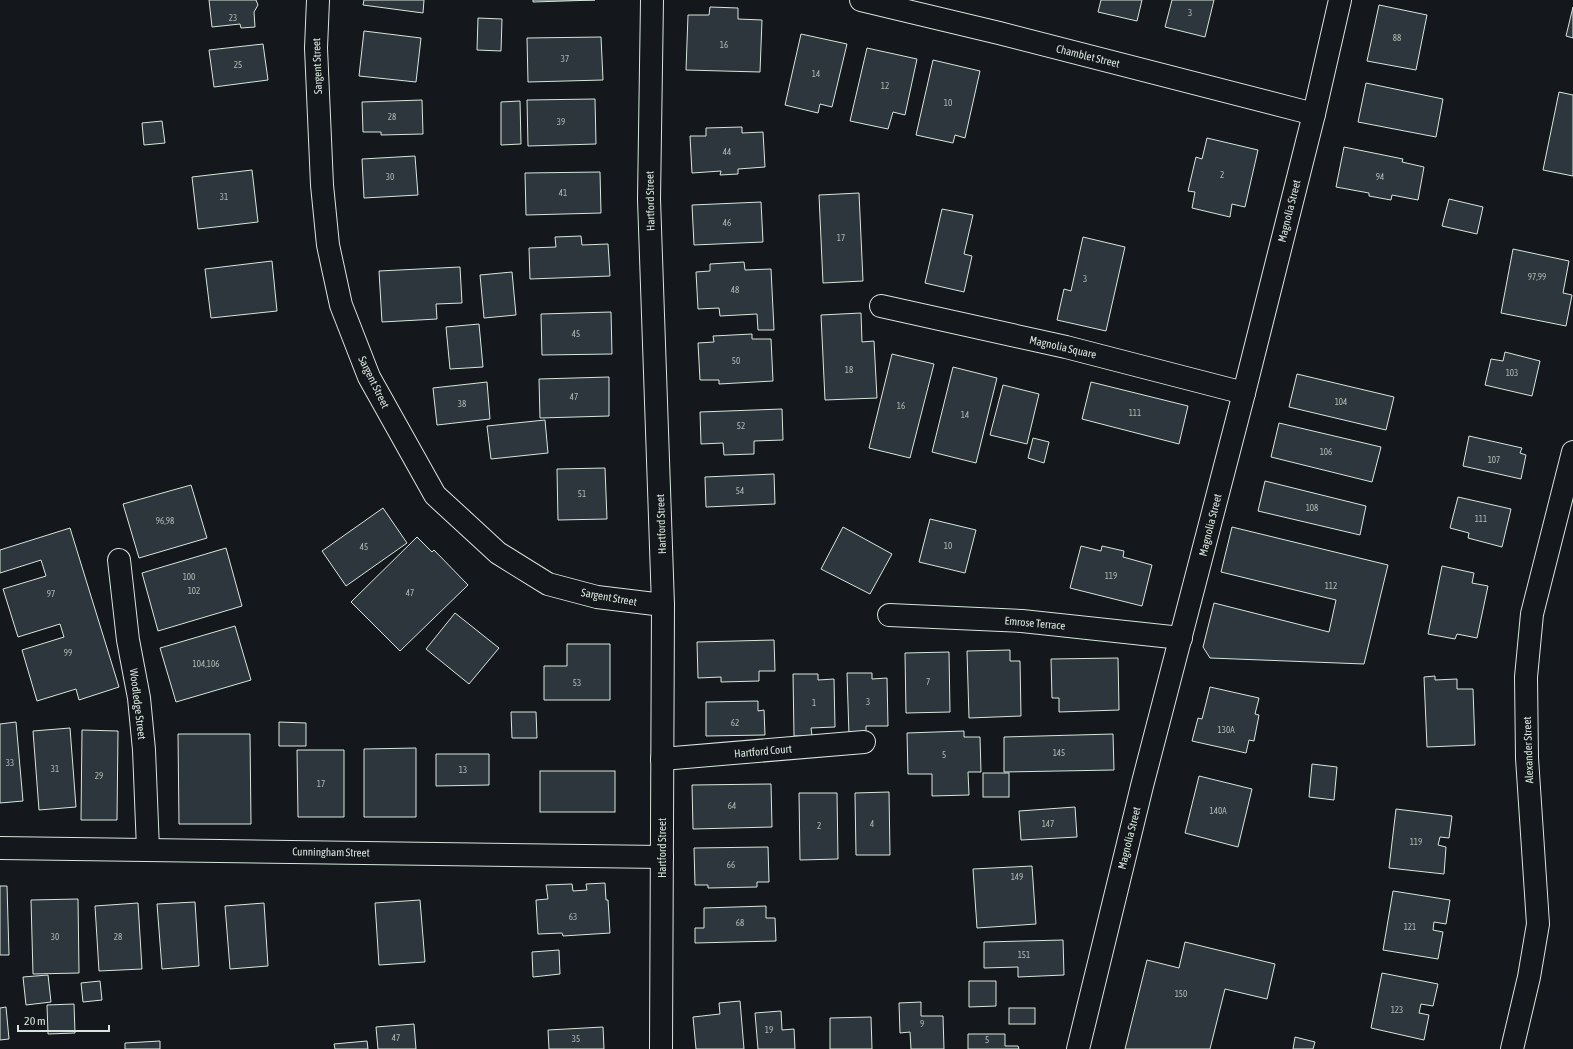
<svg xmlns="http://www.w3.org/2000/svg" width="1573" height="1049" font-family="'Asap Condensed',sans-serif">
  <style>
    .building { fill: #2c363c; stroke: #d8e6dc }
    .lines { fill: none; stroke-linecap: round; stroke-linejoin: round }
    .minor-casing { stroke: #d8e6dc; stroke-width: 24 }
    .minor { stroke: #14181c; stroke-width: 22 }
    .labels { text-anchor: middle; dominant-baseline: central; stroke-width: 3; stroke-linejoin: round; paint-order: stroke }
    .number-label { font-size: 9px; fill: #adbab4 }
    .street-label { font-size: 11px; fill: #d8e6dc; stroke: #14181c }
  </style>
  <rect width="100%" height="100%" fill="#14181c"/>
  <g class="building">
    <polygon points="209,0 256,0 258,5 254,12 255,27 241,28 240,24 212,27"/>
    <polygon points="364,0 424,0 423,13 363,5"/>
    <polygon points="533,0 595,0 533,2"/>
    <polygon points="1101,0 1142,0 1137,21 1098,12"/>
    <polygon points="1172,0 1214,0 1205,37 1165,27"/>
    <polygon points="1379,5 1427,15 1416,70 1367,61"/>
    <polygon points="710,7 738,8 738,19 762,20 760,72 686,70 688,15 709,15"/>
    <polygon points="1573,7 1573,38 1566,36"/>
    <polygon points="478,18 502,19 501,51 477,50"/>
    <polygon points="364,31 421,38 416,82 359,76"/>
    <polygon points="801,34 847,44 832,107 820,104 818,113 785,105"/>
    <polygon points="601,37 603,80 528,82 527,38"/>
    <polygon points="263,44 268,80 214,87 209,50"/>
    <polygon points="867,48 917,59 905,115 893,112 888,129 850,121"/>
    <polygon points="933,60 980,71 965,138 955,135 953,143 916,135"/>
    <polygon points="1366,83 1443,99 1436,137 1358,122"/>
    <polygon points="1559,92 1573,95 1573,176 1543,170"/>
    <polygon points="595,99 596,144 528,146 527,100"/>
    <polygon points="422,100 423,134 381,135 381,132 363,132 362,102"/>
    <polygon points="520,101 521,144 501,145 501,102"/>
    <polygon points="162,121 165,143 144,145 142,123"/>
    <polygon points="742,127 742,133 763,132 765,167 738,169 738,174 720,175 721,171 692,173 690,136 706,136 706,128"/>
    <polygon points="1207,138 1258,150 1245,207 1232,204 1230,217 1192,208 1195,192 1188,191 1196,157 1202,159"/>
    <polygon points="1344,147 1403,159 1402,162 1424,167 1418,200 1392,195 1391,200 1369,196 1369,193 1336,187"/>
    <polygon points="415,156 418,195 364,198 362,159"/>
    <polygon points="252,170 258,222 198,229 192,177"/>
    <polygon points="600,172 601,213 526,215 525,173"/>
    <polygon points="859,193 863,281 823,283 819,195"/>
    <polygon points="1449,199 1483,207 1477,234 1442,226"/>
    <polygon points="761,202 763,242 694,245 692,205"/>
    <polygon points="942,209 973,215 964,254 972,256 964,292 925,283"/>
    <polygon points="581,236 582,245 608,244 610,276 530,279 529,248 556,247 555,237"/>
    <polygon points="1083,237 1125,247 1106,331 1057,320 1064,289 1071,291"/>
    <polygon points="1513,249 1569,261 1563,293 1572,295 1566,326 1501,313"/>
    <polygon points="272,261 277,311 211,318 205,269"/>
    <polygon points="744,262 745,270 771,269 774,330 758,330 757,314 720,316 719,308 698,309 696,272 710,271 710,264"/>
    <polygon points="460,267 462,303 436,304 437,319 382,322 379,271"/>
    <polygon points="512,272 516,315 484,318 480,275"/>
    <polygon points="611,312 612,354 542,355 541,314"/>
    <polygon points="861,313 862,342 874,341 877,398 825,400 821,315"/>
    <polygon points="479,324 483,367 450,369 446,327"/>
    <polygon points="752,334 752,339 771,339 773,381 719,384 719,380 700,380 698,343 714,342 713,336"/>
    <polygon points="1505,352 1540,361 1532,396 1485,385 1491,359 1503,361"/>
    <polygon points="892,354 934,364 910,458 869,448"/>
    <polygon points="953,367 997,378 976,463 932,452"/>
    <polygon points="1297,374 1394,397 1386,430 1289,407"/>
    <polygon points="609,377 609,416 540,418 539,379"/>
    <polygon points="487,382 490,419 437,425 433,388"/>
    <polygon points="1091,382 1188,406 1179,444 1082,419"/>
    <polygon points="1003,385 1039,394 1027,444 990,435"/>
    <polygon points="782,409 783,440 754,441 754,454 724,455 723,443 701,444 700,412"/>
    <polygon points="545,420 548,453 491,459 487,426"/>
    <polygon points="1279,423 1381,447 1372,482 1271,457"/>
    <polygon points="1469,436 1522,448 1520,453 1526,455 1521,479 1463,466"/>
    <polygon points="1033,438 1049,442 1044,463 1028,458"/>
    <polygon points="605,468 607,519 558,520 557,469"/>
    <polygon points="774,474 775,504 706,507 705,477"/>
    <polygon points="1265,481 1366,506 1360,535 1258,511"/>
    <polygon points="191,485 207,538 139,558 123,504"/>
    <polygon points="1458,497 1511,509 1502,547 1468,538 1469,533 1450,528"/>
    <polygon points="383,508 407,543 346,586 322,551"/>
    <polygon points="930,519 976,530 965,573 919,562"/>
    <polygon points="843,527 892,554 870,594 821,569"/>
    <polygon points="1232,527 1388,565 1364,664 1210,658 1203,647 1214,603 1329,632 1336,600 1221,572"/>
    <polygon points="70,528 119,687 79,700 76,689 37,701 22,650 64,637 60,624 18,637 3,589 46,576 41,560 0,573 0,550"/>
    <polygon points="417,537 432,552 434,550 468,585 400,651 351,602"/>
    <polygon points="1081,546 1101,551 1102,546 1124,551 1123,557 1152,565 1142,606 1070,588"/>
    <polygon points="226,548 242,606 158,631 142,573"/>
    <polygon points="1442,566 1474,573 1472,583 1488,586 1477,638 1457,634 1455,639 1428,634"/>
    <polygon points="455,613 499,648 469,684 426,649"/>
    <polygon points="235,626 251,680 176,702 160,648"/>
    <polygon points="774,640 775,671 759,671 759,681 721,682 721,677 698,678 697,642"/>
    <polygon points="567,644 610,644 610,700 544,700 544,666 567,666"/>
    <polygon points="1010,650 1010,661 1020,661 1021,716 969,718 967,651"/>
    <polygon points="949,652 950,712 906,713 905,653"/>
    <polygon points="1118,658 1119,710 1059,712 1059,698 1052,698 1051,659"/>
    <polygon points="847,673 872,673 872,679 887,678 888,726 866,726 866,734 849,735"/>
    <polygon points="793,674 818,674 818,680 834,679 835,727 811,728 812,736 794,736"/>
    <polygon points="1435,676 1435,680 1457,679 1457,689 1473,689 1475,745 1427,747 1424,677"/>
    <polygon points="1210,687 1259,698 1255,714 1259,715 1254,741 1249,740 1246,753 1192,741 1198,718 1202,719"/>
    <polygon points="758,701 758,711 764,710 765,735 706,736 706,702"/>
    <polygon points="511,712 536,712 537,738 512,738"/>
    <polygon points="16,722 23,801 0,803 0,724"/>
    <polygon points="279,722 306,723 306,746 279,746"/>
    <polygon points="70,728 76,807 39,810 33,731"/>
    <polygon points="82,730 118,731 117,820 81,820"/>
    <polygon points="964,731 964,737 980,737 981,772 968,772 969,795 932,796 932,774 908,774 907,733"/>
    <polygon points="178,734 250,734 251,824 179,824"/>
    <polygon points="1113,734 1114,770 1004,772 1004,737"/>
    <polygon points="416,748 416,817 364,817 364,749"/>
    <polygon points="297,750 344,750 344,817 298,817"/>
    <polygon points="436,754 489,754 489,785 436,786"/>
    <polygon points="1312,764 1337,767 1334,800 1309,797"/>
    <rect x="540" y="771" width="75" height="41"/>
    <rect x="983" y="773" width="26" height="24"/>
    <polygon points="1199,776 1252,789 1238,847 1185,833"/>
    <polygon points="771,784 772,827 693,829 692,785"/>
    <polygon points="889,792 890,855 856,855 855,793"/>
    <polygon points="799,793 837,793 838,859 800,860"/>
    <polygon points="1075,807 1077,837 1021,840 1019,811"/>
    <polygon points="1396,809 1452,816 1449,838 1440,837 1438,845 1446,847 1444,874 1389,868"/>
    <polygon points="768,847 769,882 757,882 757,887 708,888 708,885 695,885 694,848"/>
    <polygon points="1032,866 1036,924 977,928 973,869"/>
    <polygon points="605,883 606,900 608,900 610,933 563,936 562,933 538,934 536,900 548,899 546,885 572,884 573,891 587,890 586,884"/>
    <polygon points="0,886 7,886 9,955 0,955"/>
    <polygon points="1393,891 1450,900 1446,924 1434,922 1433,930 1443,932 1438,959 1383,950"/>
    <polygon points="78,899 79,973 33,974 31,900"/>
    <polygon points="420,900 425,962 379,965 375,903"/>
    <polygon points="195,902 199,966 162,969 157,904"/>
    <polygon points="138,903 142,969 99,971 95,906"/>
    <polygon points="264,903 268,966 230,969 225,906"/>
    <polygon points="766,906 766,918 775,918 776,941 695,943 695,928 704,928 704,908"/>
    <polygon points="1063,940 1064,975 1018,977 1018,967 984,968 984,942"/>
    <polygon points="1185,942 1275,964 1267,999 1225,989 1210,1049 1125,1049 1147,960 1179,968"/>
    <polygon points="559,950 560,974 533,977 532,952"/>
    <polygon points="1382,973 1438,984 1433,1006 1421,1004 1419,1013 1429,1015 1424,1040 1371,1028"/>
    <polygon points="48,975 51,1002 26,1005 23,977"/>
    <polygon points="100,981 102,1000 83,1002 81,983"/>
    <polygon points="969,981 996,981 996,1006 969,1007"/>
    <polygon points="740,1001 744,1049 696,1049 693,1017 720,1014 719,1003"/>
    <polygon points="921,1002 921,1016 943,1016 944,1049 911,1049 910,1032 900,1033 899,1003"/>
    <polygon points="74,1004 75,1033 48,1034 47,1005"/>
    <polygon points="6,1007 9,1039 0,1040 0,1008"/>
    <rect x="1009" y="1008" width="26" height="16"/>
    <polygon points="781,1011 782,1030 794,1029 795,1049 758,1049 755,1013"/>
    <polygon points="871,1017 872,1049 830,1049 830,1018"/>
    <polygon points="414,1024 416,1049 378,1049 376,1027"/>
    <polygon points="603,1027 604,1049 549,1049 548,1030"/>
    <polygon points="968,1034 1005,1034 1005,1046 1018,1046 1019,1049 968,1049"/>
    <polygon points="1295,1037 1315,1042 1313,1049 1293,1049"/>
    <polygon points="160,1041 160,1049 125,1049 125,1043"/>
    <polygon points="367,1041 368,1049 335,1049 334,1044"/>
  </g>
  <g class="lines">
    <g class="minor-casing">
      <g id="minor">
        <polyline points="318,0 316,48 322,185 328,245 341,305 369,377 435,495 498,553 548,584 597,597 663,605"/>
        <polyline points="652,0 649,199 663,605 661,1049"/>
        <polyline points="861,0 999,33 1314,114"/>
        <polyline points="881,306 1066,347 1244,393"/>
        <polyline points="119,560 128,640 139,698 144,750 148,849"/>
        <polyline points="889,615 1022,621 1181,638"/>
        <polyline points="662,759 864,742"/>
        <polyline points="0,848 662,857"/>
        <polyline points="1078,1049 1142,786 1244,393 1314,114 1340,0"/>
        <polyline points="1512,1049 1529,977 1538,924 1527,758 1526,677 1532,614 1573,452"/>
      </g>
    </g>
    <use href="#minor" class="minor"/>
  </g>
  <g class="labels">
    <g class="number-label">
      <text x="1190" y="13">3</text>
      <text x="233" y="18">23</text>
      <text x="1397" y="38">88</text>
      <text x="724" y="45">16</text>
      <text x="565" y="59">37</text>
      <text x="238" y="65">25</text>
      <text x="816" y="74">14</text>
      <text x="885" y="86">12</text>
      <text x="948" y="103">10</text>
      <text x="392" y="117">28</text>
      <text x="561" y="122">39</text>
      <text x="727" y="152">44</text>
      <text x="1222" y="175">2</text>
      <text x="390" y="177">30</text>
      <text x="1380" y="177">94</text>
      <text x="563" y="193">41</text>
      <text x="224" y="197">31</text>
      <text x="727" y="223">46</text>
      <text x="841" y="238">17</text>
      <text x="1537" y="277">97,99</text>
      <text x="1085" y="279">3</text>
      <text x="735" y="290">48</text>
      <text x="576" y="334">45</text>
      <text x="736" y="361">50</text>
      <text x="849" y="370">18</text>
      <text x="1512" y="373">103</text>
      <text x="574" y="397">47</text>
      <text x="1341" y="402">104</text>
      <text x="462" y="404">38</text>
      <text x="901" y="406">16</text>
      <text x="1135" y="413">111</text>
      <text x="965" y="415">14</text>
      <text x="741" y="426">52</text>
      <text x="1326" y="452">106</text>
      <text x="1494" y="460">107</text>
      <text x="740" y="491">54</text>
      <text x="582" y="494">51</text>
      <text x="1312" y="508">108</text>
      <text x="1481" y="519">111</text>
      <text x="165" y="521">96,98</text>
      <text x="948" y="546">10</text>
      <text x="364" y="547">45</text>
      <text x="1111" y="576">119</text>
      <text x="189" y="577">100</text>
      <text x="1331" y="586">112</text>
      <text x="194" y="591">102</text>
      <text x="410" y="593">47</text>
      <text x="51" y="594">97</text>
      <text x="68" y="653">99</text>
      <text x="206" y="664">104,106</text>
      <text x="928" y="682">7</text>
      <text x="577" y="683">53</text>
      <text x="868" y="702">3</text>
      <text x="814" y="703">1</text>
      <text x="735" y="723">62</text>
      <text x="1226" y="730">130A</text>
      <text x="1059" y="753">145</text>
      <text x="944" y="755">5</text>
      <text x="10" y="763">33</text>
      <text x="55" y="769">31</text>
      <text x="463" y="770">13</text>
      <text x="99" y="776">29</text>
      <text x="321" y="784">17</text>
      <text x="732" y="806">64</text>
      <text x="1218" y="811">140A</text>
      <text x="872" y="824">4</text>
      <text x="1048" y="824">147</text>
      <text x="819" y="826">2</text>
      <text x="1416" y="842">119</text>
      <text x="731" y="865">66</text>
      <text x="1017" y="877">149</text>
      <text x="573" y="917">63</text>
      <text x="740" y="923">68</text>
      <text x="1410" y="927">121</text>
      <text x="55" y="937">30</text>
      <text x="118" y="937">28</text>
      <text x="1024" y="955">151</text>
      <text x="1181" y="994">150</text>
      <text x="1397" y="1010">123</text>
      <text x="922" y="1024">9</text>
      <text x="769" y="1030">19</text>
      <text x="396" y="1038">47</text>
      <text x="576" y="1039">35</text>
      <text x="987" y="1040">5</text>
    </g>
    <g class="street-label">
      <text transform="translate(1088 56) rotate(14)">Chamblet Street</text>
      <text transform="translate(317 66) rotate(-92)">Sargent Street</text>
      <text transform="translate(650 201) rotate(-91)">Hartford Street</text>
      <text transform="translate(1289 211) rotate(-76)">Magnolia Street</text>
      <text transform="translate(1063 347) rotate(13)">Magnolia Square</text>
      <text transform="translate(374 382) rotate(64)">Sargent Street</text>
      <text transform="translate(661 524) rotate(-92)">Hartford Street</text>
      <text transform="translate(1210 525) rotate(-76)">Magnolia Street</text>
      <text transform="translate(609 597) rotate(10)">Sargent Street</text>
      <text transform="translate(1035 623) rotate(5)">Emrose Terrace</text>
      <text transform="translate(138 704) rotate(83)">Woodledge Street</text>
      <text transform="translate(1528 750) rotate(-92)">Alexander Street</text>
      <text transform="translate(763 751) rotate(-5)">Hartford Court</text>
      <text transform="translate(1129 838) rotate(-76)">Magnolia Street</text>
      <text transform="translate(662 848) rotate(-90)">Hartford Street</text>
      <text transform="translate(331 852) rotate(1)">Cunningham Street</text>
    </g>
  </g>
  <path d="M18 1025v6h91v-6" fill="none" stroke="#d8e6dc" stroke-width="2"/>
  <text x="24" y="1025" font-size="12" fill="#d8e6dc" stroke="#14181c" stroke-width="3" paint-order="stroke">20 m</text>
</svg>
